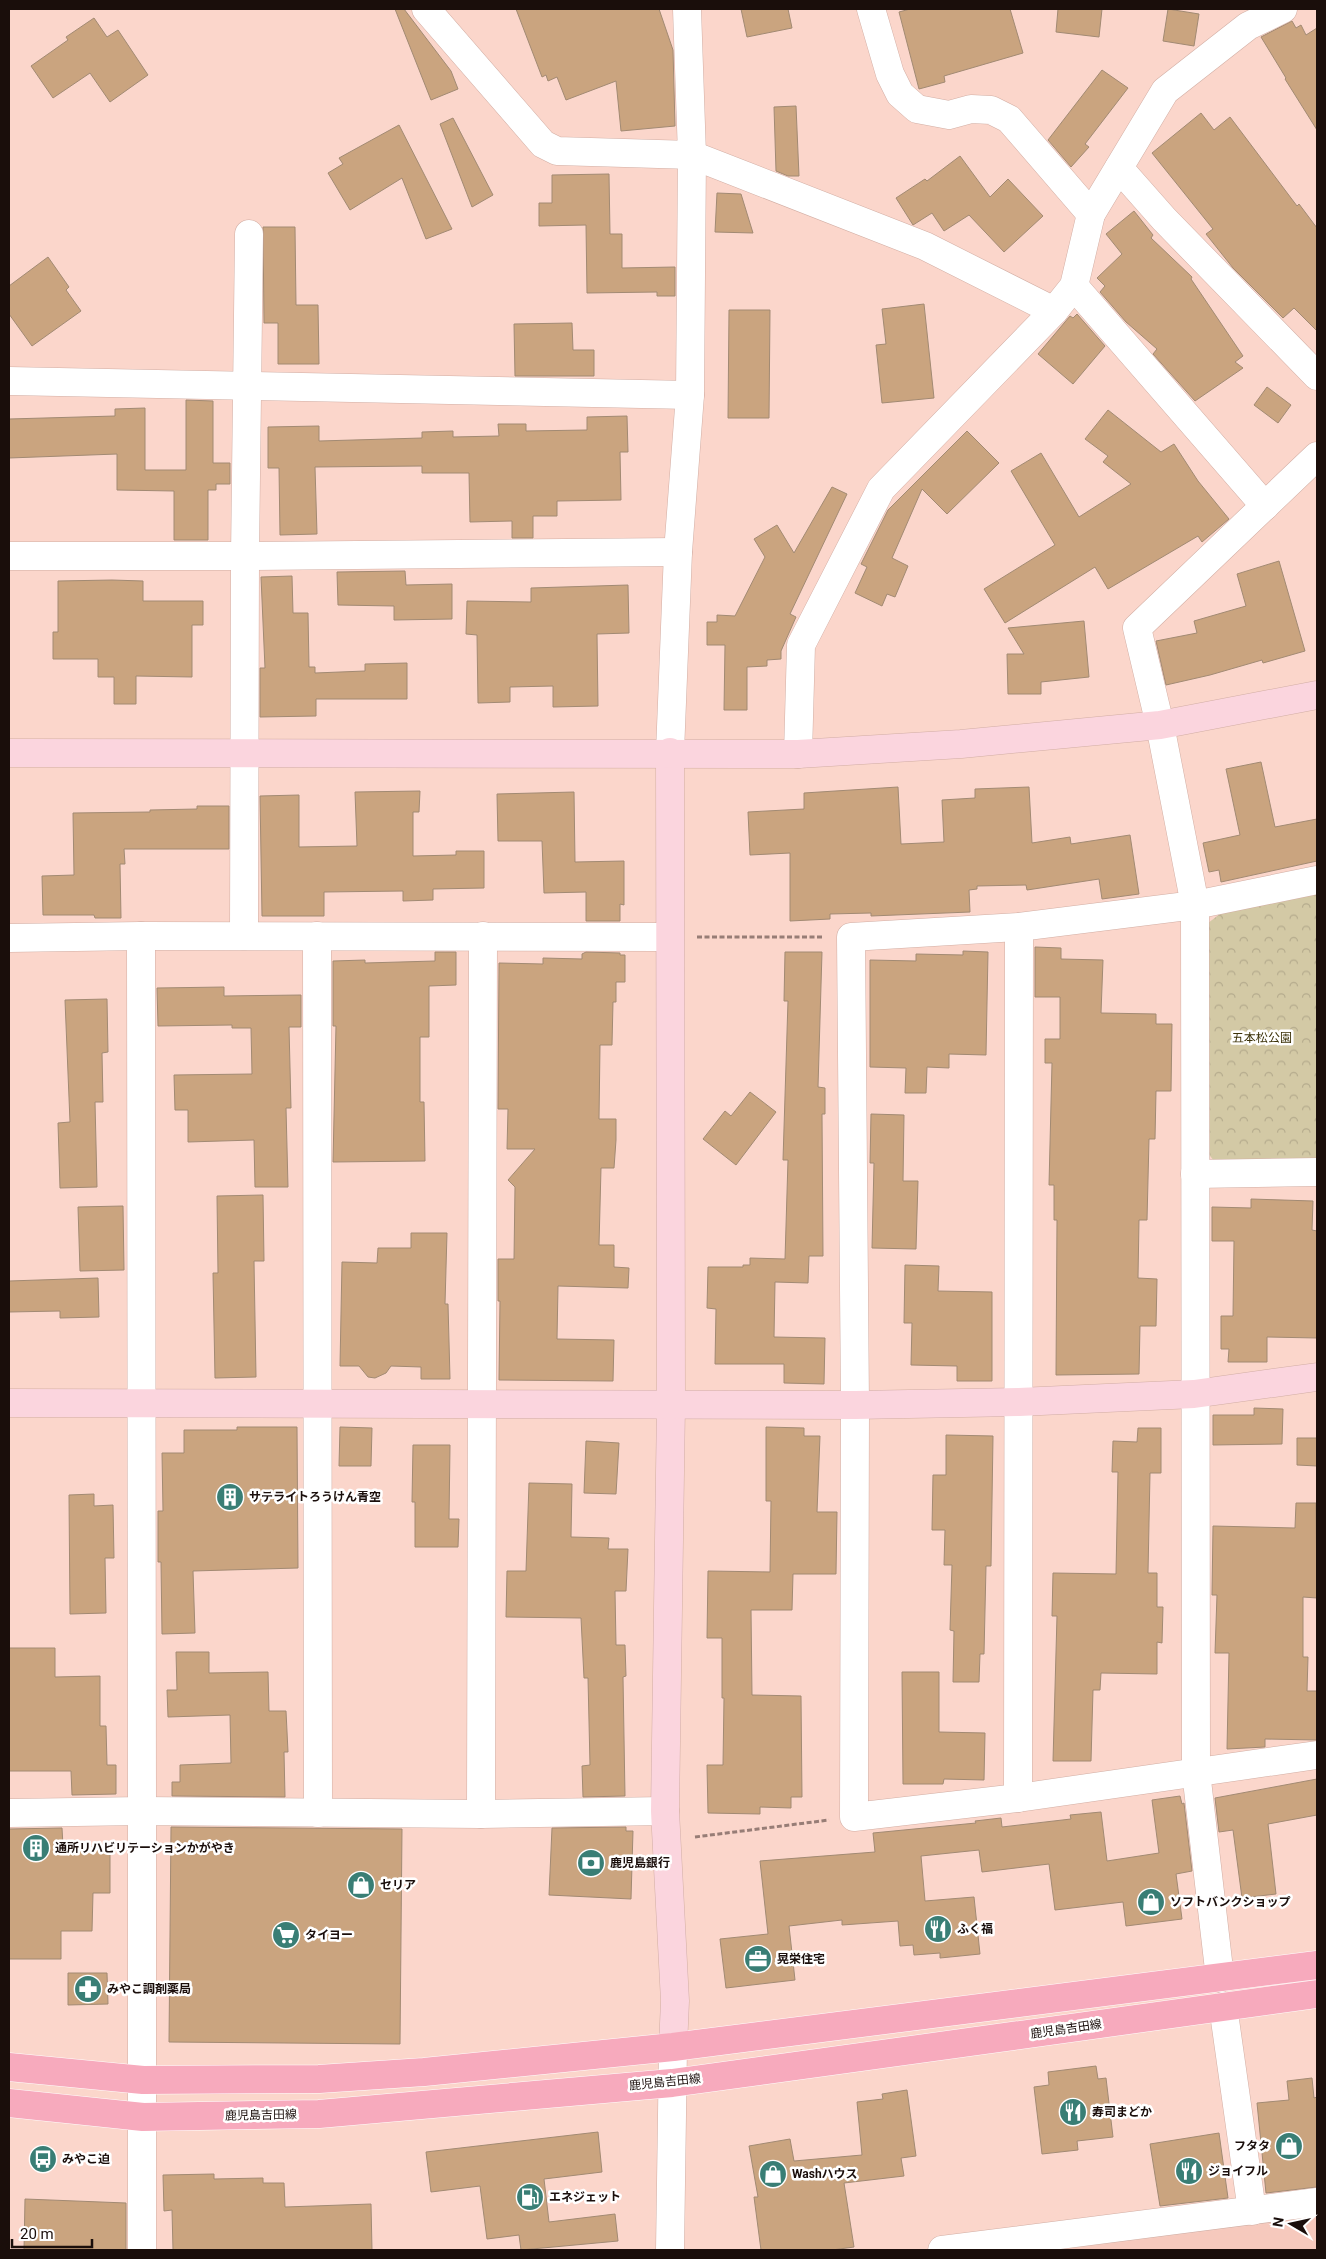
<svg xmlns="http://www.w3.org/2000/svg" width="1326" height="2259" font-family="Roboto,'Noto Sans JP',sans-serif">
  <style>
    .built { fill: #f6c9bd }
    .park { fill: url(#park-crowns) }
    .building { fill: #caa47f; stroke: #a28a73 }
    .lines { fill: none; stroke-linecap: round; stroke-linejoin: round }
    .street-casing { stroke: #d2aea4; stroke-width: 29 }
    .secondary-casing { stroke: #d2aea4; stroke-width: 29 }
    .primary-casing { stroke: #fff; stroke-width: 29 }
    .path { stroke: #977d76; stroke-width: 3; stroke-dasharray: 5 2.5; stroke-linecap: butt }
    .street { stroke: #fff; stroke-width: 28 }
    .secondary { stroke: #fbd5de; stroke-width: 28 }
    .primary { stroke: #f7aabd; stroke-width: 28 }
    .labels { text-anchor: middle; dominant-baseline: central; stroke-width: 5; stroke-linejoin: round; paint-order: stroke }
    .park-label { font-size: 12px; fill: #3b3107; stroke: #fff }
    .poi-label { font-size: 12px; font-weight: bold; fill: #1a0e0b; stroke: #fff; text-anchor: start }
    .street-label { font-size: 12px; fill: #1a0e0b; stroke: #fff }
  </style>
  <defs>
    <pattern id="park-crowns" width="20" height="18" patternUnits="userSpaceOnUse" patternTransform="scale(1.25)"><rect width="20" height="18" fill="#d3c9a5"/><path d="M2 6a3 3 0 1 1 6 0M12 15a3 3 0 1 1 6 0" fill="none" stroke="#b5ab8d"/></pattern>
  </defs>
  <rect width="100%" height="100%" fill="#fbd6cb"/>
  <polygon class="built" points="1317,2217 1317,2250 1058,2250"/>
  <polygon class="park" points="1317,893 1317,1160 1214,1161 1207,1152 1208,923 1220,914"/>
  <g class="building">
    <polygon points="395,9 404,9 451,71 458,89 431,100"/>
    <polygon points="516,9 659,9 673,50 675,126 621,131 616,81 566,100 557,77 548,81 546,75 542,77"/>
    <polygon points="741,9 788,9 792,28 747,37"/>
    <polygon points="910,9 1010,9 1023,53 944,76 945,82 919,89 899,12"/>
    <polygon points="1058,9 1102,9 1099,37 1056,32"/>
    <polygon points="1168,9 1199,14 1194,46 1163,41"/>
    <polygon points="94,18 107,37 118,30 148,75 110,102 90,73 53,98 31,66 68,40 66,37"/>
    <polygon points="1292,21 1296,28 1301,25 1306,35 1317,28 1317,130 1285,79 1286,78 1261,37"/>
    <polygon points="1102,70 1128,88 1085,144 1089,147 1071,167 1048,140"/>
    <polygon points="796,106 799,176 788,176 776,171 774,107"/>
    <polygon points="1201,113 1214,130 1230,117 1297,206 1299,204 1317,228 1317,331 1294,308 1283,318 1233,268 1206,234 1213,229 1152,153"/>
    <polygon points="453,118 493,195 472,207 440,124"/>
    <polygon points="399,125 452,229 426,239 402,178 350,210 328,173 343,164 339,158"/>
    <polygon points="960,156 990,197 1008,179 1043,216 1004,252 969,215 944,231 932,213 913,225 896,198 925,179 927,181"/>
    <polygon points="609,174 610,234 622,234 622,268 675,267 675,296 657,296 657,292 587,293 586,225 539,226 539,203 552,203 552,175"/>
    <polygon points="717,193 741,194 753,233 715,232"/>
    <polygon points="1134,211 1153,235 1151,238 1192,277 1191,279 1243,356 1235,362 1243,368 1195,401 1153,354 1157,349 1126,322 1100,292 1105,286 1097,278 1122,254 1106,234"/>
    <polygon points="263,227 295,227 296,305 318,305 319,364 278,364 278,323 264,323"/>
    <polygon points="48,257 69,287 66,290 81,311 32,346 9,314 9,286"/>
    <polygon points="924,304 934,398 882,403 876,345 886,344 882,309"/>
    <polygon points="729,310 770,310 769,418 728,418"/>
    <polygon points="1077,314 1105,346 1073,384 1038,354 1070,316 1073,318"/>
    <polygon points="572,323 573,350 594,350 594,376 515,376 514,324"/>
    <polygon points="1267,387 1291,405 1278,423 1254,405"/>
    <polygon points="186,400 213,401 213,463 230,463 230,484 216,484 216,490 208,490 208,540 174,540 174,491 117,490 117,454 9,458 9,419 115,416 115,409 145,408 145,470 186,470"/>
    <polygon points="1108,410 1161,452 1174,444 1198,481 1229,519 1202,542 1198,536 1108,589 1095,567 1005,623 984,589 1055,545 1011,471 1041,453 1079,517 1131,484 1103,462 1108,456 1085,439"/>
    <polygon points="627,416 628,452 620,452 621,500 557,501 557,516 533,516 533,538 512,538 512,521 470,522 469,473 422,473 422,466 315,467 317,534 280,535 279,468 268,468 268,427 319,426 319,441 422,438 422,432 453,431 453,437 499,436 498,424 526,424 526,431 587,430 587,417"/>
    <polygon points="967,431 999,463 947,514 922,489 892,558 908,566 895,597 887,594 882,606 855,593 867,567 861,564 888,510"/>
    <polygon points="832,487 847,494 790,614 796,617 781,651 781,659 767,660 767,666 747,667 747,710 724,710 725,645 707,645 707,622 717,622 717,615 735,616 765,557 754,539 777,525 794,553"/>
    <polygon points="1279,561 1305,651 1263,663 1262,660 1210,675 1166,685 1156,641 1197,633 1194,621 1246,606 1237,574"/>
    <polygon points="405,571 406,585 452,584 452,619 394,620 394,606 338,605 337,572"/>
    <polygon points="292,576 293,613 308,613 309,667 315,667 315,673 365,671 365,664 407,663 407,699 316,699 316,716 260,717 260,668 265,668 261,577"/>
    <polygon points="112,580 143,581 143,601 203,601 203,625 192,625 192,677 136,676 136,704 114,704 114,677 98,677 98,659 53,659 53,632 58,632 58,581"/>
    <polygon points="628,585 629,633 597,634 598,706 553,707 553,686 510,687 510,702 478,703 477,635 466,634 467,601 531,602 531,588"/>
    <polygon points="1084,621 1089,677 1041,682 1041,694 1008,694 1007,654 1024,654 1008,628"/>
    <polygon points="1261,762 1275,827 1317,819 1317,861 1221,882 1219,870 1209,872 1203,843 1240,835 1226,769"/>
    <polygon points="898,787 901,844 944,842 942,800 975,798 975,789 1029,787 1032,843 1070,837 1071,844 1130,835 1139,894 1102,899 1099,879 1027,890 1026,885 977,886 977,889 969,890 970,912 871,916 871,913 830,914 830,919 790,921 790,853 750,855 748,812 804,809 804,793"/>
    <polygon points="420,791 419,812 413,812 413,856 456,855 456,851 484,851 484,888 433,889 433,900 403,901 403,891 324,892 324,916 262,916 260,796 299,795 299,847 357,846 355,792"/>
    <polygon points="574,792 575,862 624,861 624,905 620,904 620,921 586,921 586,892 544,893 542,841 498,841 497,794"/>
    <polygon points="197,806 229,806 229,849 124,849 125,864 120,864 121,918 95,918 94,915 43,915 42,876 74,875 73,813 150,812 150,810 197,809"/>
    <polygon points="1035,947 1061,948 1061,959 1103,960 1101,1013 1156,1014 1156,1024 1172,1024 1171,1091 1156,1091 1155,1139 1149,1139 1147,1220 1139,1220 1138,1278 1157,1279 1156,1326 1140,1326 1139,1374 1056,1375 1057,1220 1054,1220 1054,1185 1049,1185 1052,1063 1045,1063 1045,1039 1060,1039 1060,997 1035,997"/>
    <polygon points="963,951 988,952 986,1055 949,1054 949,1068 927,1067 926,1093 905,1093 906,1068 870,1067 870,960 916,961 916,954 963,955"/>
    <polygon points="435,952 456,952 456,985 429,986 429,1037 420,1037 420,1102 424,1102 425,1161 333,1162 336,1026 333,1026 333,961 365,960 365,963 435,961"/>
    <polygon points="586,952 620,953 620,955 625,955 625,982 616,982 616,1002 613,1002 612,1045 600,1045 599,1119 616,1119 616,1140 614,1168 601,1168 599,1245 614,1245 614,1267 629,1268 628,1288 558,1286 557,1339 614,1340 613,1381 499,1380 500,1301 498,1301 498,1259 514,1259 515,1187 508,1180 535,1149 507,1149 508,1109 498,1109 499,963 543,964 543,958 582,959 582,954"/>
    <polygon points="785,952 822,952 818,1087 825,1088 825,1114 822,1114 823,1256 809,1256 808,1283 775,1282 774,1337 825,1338 824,1384 784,1383 784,1364 715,1364 716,1309 707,1308 708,1267 743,1267 743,1265 750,1265 750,1258 785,1259 788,1160 783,1160 788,1001 784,1001"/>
    <polygon points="224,987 224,996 301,995 301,1027 289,1027 291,1108 286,1108 288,1187 255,1187 254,1140 188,1142 188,1110 175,1110 174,1075 252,1074 251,1028 232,1028 232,1025 158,1026 157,988"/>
    <polygon points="107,999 108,1052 102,1053 103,1102 95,1102 97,1187 60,1188 58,1123 70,1122 65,1000"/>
    <polygon points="750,1092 776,1112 736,1165 703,1139 725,1111 731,1116"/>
    <polygon points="871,1114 904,1115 903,1181 918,1181 916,1249 872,1248 874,1163 870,1163"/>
    <polygon points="263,1195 264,1261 254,1261 256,1377 215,1378 213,1273 218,1273 217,1196"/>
    <polygon points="1251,1199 1313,1201 1312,1230 1317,1231 1317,1338 1267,1337 1267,1362 1228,1362 1229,1349 1221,1349 1221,1316 1233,1316 1234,1241 1212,1241 1212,1207 1251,1208"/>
    <polygon points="123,1206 124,1270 80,1271 78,1207"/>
    <polygon points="411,1233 447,1233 445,1304 448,1304 450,1379 421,1379 421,1367 391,1366 386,1373 375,1378 368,1377 359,1366 340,1366 342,1262 377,1263 378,1248 411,1248"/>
    <polygon points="905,1265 939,1266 938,1291 992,1292 992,1381 957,1381 957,1366 911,1365 912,1323 904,1323"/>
    <polygon points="98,1278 99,1317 60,1318 60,1311 9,1312 9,1281"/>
    <polygon points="1254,1408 1283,1409 1282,1444 1213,1445 1213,1415 1254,1415"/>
    <polygon points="237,1427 297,1427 298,1568 193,1571 195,1633 162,1634 161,1562 158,1562 158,1511 163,1511 162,1453 184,1453 184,1430 237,1430"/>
    <polygon points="340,1427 372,1428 371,1466 339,1466"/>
    <polygon points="766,1427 804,1428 804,1436 820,1436 817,1512 837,1512 836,1574 793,1574 792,1610 751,1610 752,1695 801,1696 802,1797 791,1797 791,1808 760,1807 760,1814 708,1813 707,1765 723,1765 724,1698 722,1698 722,1638 707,1638 708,1571 770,1572 771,1501 766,1501"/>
    <polygon points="1138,1428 1161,1428 1161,1473 1150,1473 1148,1573 1157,1573 1157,1607 1163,1607 1162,1643 1157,1642 1157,1674 1101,1673 1100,1690 1093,1690 1091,1761 1053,1761 1057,1616 1052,1616 1053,1573 1116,1574 1118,1472 1112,1472 1113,1441 1137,1442"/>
    <polygon points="946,1435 993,1436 991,1566 986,1566 984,1654 980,1654 979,1682 953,1682 954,1631 950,1630 952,1565 944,1565 945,1530 932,1530 933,1475 946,1475"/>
    <polygon points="1297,1438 1317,1438 1317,1466 1297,1465"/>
    <polygon points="586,1441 619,1443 616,1494 584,1493"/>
    <polygon points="413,1445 450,1445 449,1519 459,1519 458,1547 415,1547 415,1502 412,1502"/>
    <polygon points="529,1483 572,1484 571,1537 609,1538 608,1549 628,1549 626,1591 615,1591 616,1645 625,1645 626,1676 623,1677 625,1796 583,1797 582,1766 590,1765 588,1678 584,1678 581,1618 506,1617 507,1571 526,1571"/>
    <polygon points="94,1494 94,1506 113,1505 114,1558 105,1558 106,1613 70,1614 69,1495"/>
    <polygon points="1296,1503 1316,1503 1317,1598 1303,1597 1303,1657 1308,1657 1307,1691 1317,1691 1317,1740 1265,1739 1265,1747 1227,1749 1229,1653 1215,1653 1217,1595 1212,1595 1213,1526 1295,1528"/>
    <polygon points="9,1648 55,1648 55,1677 100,1676 100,1726 106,1726 107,1765 116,1765 116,1794 72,1795 71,1771 9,1771"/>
    <polygon points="176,1652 209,1652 209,1673 268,1672 269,1711 286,1711 288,1752 284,1752 285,1797 172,1796 172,1782 180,1782 180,1765 231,1763 230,1715 168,1717 167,1690 177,1690"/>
    <polygon points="902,1672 939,1672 939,1732 985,1733 984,1780 944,1779 943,1784 903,1784"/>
    <polygon points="1317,1779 1317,1815 1268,1824 1276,1894 1242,1898 1233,1830 1219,1832 1215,1798"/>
    <polygon points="1180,1796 1182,1804 1184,1803 1192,1871 1176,1874 1182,1919 1126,1926 1123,1902 1055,1910 1049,1864 982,1872 979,1850 921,1856 925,1901 974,1897 980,1954 940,1958 940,1953 914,1955 913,1945 900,1946 898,1921 842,1925 842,1920 789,1926 795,1980 726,1988 720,1939 768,1934 760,1861 875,1852 873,1833 976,1823 975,1821 1001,1818 1002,1827 1071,1819 1070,1815 1101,1812 1107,1861 1159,1853 1152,1800"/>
    <polygon points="171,1827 402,1829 400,2044 169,2042"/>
    <polygon points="626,1827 626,1831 633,1831 631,1899 549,1895 552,1828"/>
    <polygon points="62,1828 63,1846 110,1847 110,1893 93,1893 92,1931 61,1931 61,1959 9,1959 9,1829"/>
    <polygon points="68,1973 107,1973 108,2004 68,2005"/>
    <polygon points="1096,2066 1098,2079 1106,2078 1113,2137 1077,2141 1078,2150 1042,2154 1034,2087 1049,2085 1048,2072"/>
    <polygon points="1312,2078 1314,2098 1317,2097 1317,2187 1266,2193 1257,2103 1289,2100 1287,2081"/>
    <polygon points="907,2090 916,2156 901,2158 904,2176 844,2183 854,2247 832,2250 761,2250 754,2197 758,2197 749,2146 790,2139 794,2161 862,2155 857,2102 883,2099 882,2094"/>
    <polygon points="598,2132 602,2172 544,2179 549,2222 615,2214 618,2241 521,2250 519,2235 487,2239 480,2186 431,2192 426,2152"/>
    <polygon points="1219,2133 1228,2198 1160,2206 1150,2144"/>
    <polygon points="214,2174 214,2179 263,2178 263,2183 284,2183 285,2207 371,2204 372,2250 173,2250 172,2210 164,2211 163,2175"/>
    <polygon points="25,2199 126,2203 126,2250 24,2250"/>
  </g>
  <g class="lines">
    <g class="street-casing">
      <g id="street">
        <polyline points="426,9 543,144 557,151 692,155 925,246 1054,311"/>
        <polyline points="871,9 890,74 900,94 917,109 949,115 971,109 991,110 1009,119 1091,214"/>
        <polyline points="1119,168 1164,219 1317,376"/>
        <polyline points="1074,286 1265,506"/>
        <polyline points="9,381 690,395"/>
        <polyline points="9,556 245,556 678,552"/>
        <polyline points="670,752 678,552 690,395 692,155 687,9"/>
        <polyline points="798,754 801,645 881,489 1054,311 1074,286 1091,214 1165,91 1248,26 1283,9"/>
        <polyline points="1317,880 1195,905 1019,927 851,937 855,1405 854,1817 1018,1798 1317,1755"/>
        <polyline points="244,936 245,556 249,234"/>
        <polyline points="317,936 318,1813"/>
        <polyline points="9,938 141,936 669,937"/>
        <polyline points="1195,1174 1317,1172"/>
        <polyline points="1018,1798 1019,927"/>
        <polyline points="9,1813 142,1811 141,936"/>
        <polyline points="481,1814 483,936"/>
        <polyline points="1220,1978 1196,1772 1195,905 1160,725 1137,628 1317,456"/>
        <polyline points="1223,2006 1252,2211"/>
        <polyline points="142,2250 142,1811 481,1814 665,1811"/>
        <polyline points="670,2250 673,2047"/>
        <polyline points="942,2250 1317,2202"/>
      </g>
    </g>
    <g class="secondary-casing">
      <g id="secondary">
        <polyline points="670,752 671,1405 665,1811 675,2001 673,2047"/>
        <polyline points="9,753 798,754 961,744 1160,725 1317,695"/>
        <polyline points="9,1403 855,1405 1019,1402 1194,1394 1317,1377"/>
      </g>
    </g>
    <g class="primary-casing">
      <g id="primary">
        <polyline points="9,2067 143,2080 319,2079 424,2072 673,2047 1317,1965"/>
        <polyline points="9,2103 143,2117 319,2114 672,2083 1317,1994"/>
      </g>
    </g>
    <g class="path">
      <polyline points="697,937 823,937"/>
      <polyline points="695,1837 829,1820"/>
    </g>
    <use href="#street" class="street"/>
    <use href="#secondary" class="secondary"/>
    <use href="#primary" class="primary"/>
  </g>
  <defs>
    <g id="building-disc" transform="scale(1.4375)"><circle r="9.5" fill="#397e75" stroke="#fff"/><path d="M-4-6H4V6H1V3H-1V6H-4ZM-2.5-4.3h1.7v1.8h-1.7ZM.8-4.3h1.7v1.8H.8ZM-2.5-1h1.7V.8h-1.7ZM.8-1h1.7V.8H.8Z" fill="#fff"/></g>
    <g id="bank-disc" transform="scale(1.4375)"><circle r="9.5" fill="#397e75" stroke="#fff"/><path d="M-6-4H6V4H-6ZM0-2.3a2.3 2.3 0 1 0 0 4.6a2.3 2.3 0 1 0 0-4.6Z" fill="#fff"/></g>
    <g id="shop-disc" transform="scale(1.4375)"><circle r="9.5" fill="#397e75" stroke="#fff"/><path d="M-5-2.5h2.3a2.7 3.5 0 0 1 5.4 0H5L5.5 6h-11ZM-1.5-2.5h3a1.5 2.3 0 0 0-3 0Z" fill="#fff"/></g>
    <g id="restaurant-disc" transform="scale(1.4375)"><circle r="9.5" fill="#397e75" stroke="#fff"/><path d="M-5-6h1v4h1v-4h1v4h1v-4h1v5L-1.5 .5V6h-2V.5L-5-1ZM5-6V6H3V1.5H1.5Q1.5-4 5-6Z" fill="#fff"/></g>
    <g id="supermarket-disc" transform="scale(1.4375)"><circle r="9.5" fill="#397e75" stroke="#fff"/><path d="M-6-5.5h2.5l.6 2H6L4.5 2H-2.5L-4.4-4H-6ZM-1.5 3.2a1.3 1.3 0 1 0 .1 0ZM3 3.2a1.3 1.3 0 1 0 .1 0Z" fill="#fff"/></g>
    <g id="office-disc" transform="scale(1.4375)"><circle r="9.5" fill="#397e75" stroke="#fff"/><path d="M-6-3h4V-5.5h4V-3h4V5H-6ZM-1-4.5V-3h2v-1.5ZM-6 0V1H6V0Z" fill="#fff"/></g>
    <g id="pharmacy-disc" transform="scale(1.4375)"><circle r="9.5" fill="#397e75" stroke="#fff"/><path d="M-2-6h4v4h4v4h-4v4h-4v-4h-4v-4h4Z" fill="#fff"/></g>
    <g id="bus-disc" transform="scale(1.4375)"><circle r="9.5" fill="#397e75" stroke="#fff"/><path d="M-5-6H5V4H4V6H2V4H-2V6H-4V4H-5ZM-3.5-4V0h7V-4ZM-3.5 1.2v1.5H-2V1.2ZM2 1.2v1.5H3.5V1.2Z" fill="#fff"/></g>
    <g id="fuel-disc" transform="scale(1.4375)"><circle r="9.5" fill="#397e75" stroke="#fff"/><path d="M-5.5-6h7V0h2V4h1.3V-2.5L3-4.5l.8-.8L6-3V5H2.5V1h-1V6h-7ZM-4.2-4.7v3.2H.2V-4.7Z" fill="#fff"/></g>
  </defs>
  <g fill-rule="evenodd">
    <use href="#building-disc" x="230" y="1497"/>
    <use href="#building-disc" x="36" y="1848"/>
    <use href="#bank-disc" x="591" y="1863"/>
    <use href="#shop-disc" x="361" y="1885"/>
    <use href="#shop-disc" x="1151" y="1902"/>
    <use href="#restaurant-disc" x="938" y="1929"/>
    <use href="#supermarket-disc" x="286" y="1935"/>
    <use href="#office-disc" x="758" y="1959"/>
    <use href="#pharmacy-disc" x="88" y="1989"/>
    <use href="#restaurant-disc" x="1073" y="2112"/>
    <use href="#shop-disc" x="1289" y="2146"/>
    <use href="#bus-disc" x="43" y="2159"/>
    <use href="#restaurant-disc" x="1189" y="2171"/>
    <use href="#shop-disc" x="773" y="2174"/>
    <use href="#fuel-disc" x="530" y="2197"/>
  </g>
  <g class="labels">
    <g class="park-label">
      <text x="1262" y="1038">五本松公園</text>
    </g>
    <g class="poi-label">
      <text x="249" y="1497">サテライトろうけん青空</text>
      <text x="55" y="1848">通所リハビリテーションかがやき</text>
      <text x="610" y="1863">鹿児島銀行</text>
      <text x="380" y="1885">セリア</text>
      <text x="1170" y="1902">ソフトバンクショップ</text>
      <text x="957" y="1929">ふく福</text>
      <text x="305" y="1935">タイヨー</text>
      <text x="777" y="1959">晃栄住宅</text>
      <text x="107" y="1989">みやこ調剤薬局</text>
      <text x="1092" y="2112">寿司まどか</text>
      <text x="1270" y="2146" text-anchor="end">フタタ</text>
      <text x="62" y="2159">みやこ迫</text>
      <text x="1208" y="2171">ジョイフル</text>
      <text x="792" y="2174">Washハウス</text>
      <text x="549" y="2197">エネジェット</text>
    </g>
    <g class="street-label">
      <text transform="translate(1066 2029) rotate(-8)">鹿児島吉田線</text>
      <text transform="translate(665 2082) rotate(-6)">鹿児島吉田線</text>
      <text transform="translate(261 2115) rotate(-1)">鹿児島吉田線</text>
    </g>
  </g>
  <rect width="1326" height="2259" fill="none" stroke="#1a0e0b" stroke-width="20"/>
  <g transform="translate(1291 2224) rotate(279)" stroke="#ffffff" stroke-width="4" paint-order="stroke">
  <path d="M0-4L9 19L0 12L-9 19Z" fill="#1a0e0b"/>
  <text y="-8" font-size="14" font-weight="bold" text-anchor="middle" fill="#1a0e0b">N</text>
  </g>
  <path d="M12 2239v8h80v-8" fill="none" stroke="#1a0e0b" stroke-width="2.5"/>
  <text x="20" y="2239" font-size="15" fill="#1a0e0b" stroke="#ffffff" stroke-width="4" paint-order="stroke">20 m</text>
</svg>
